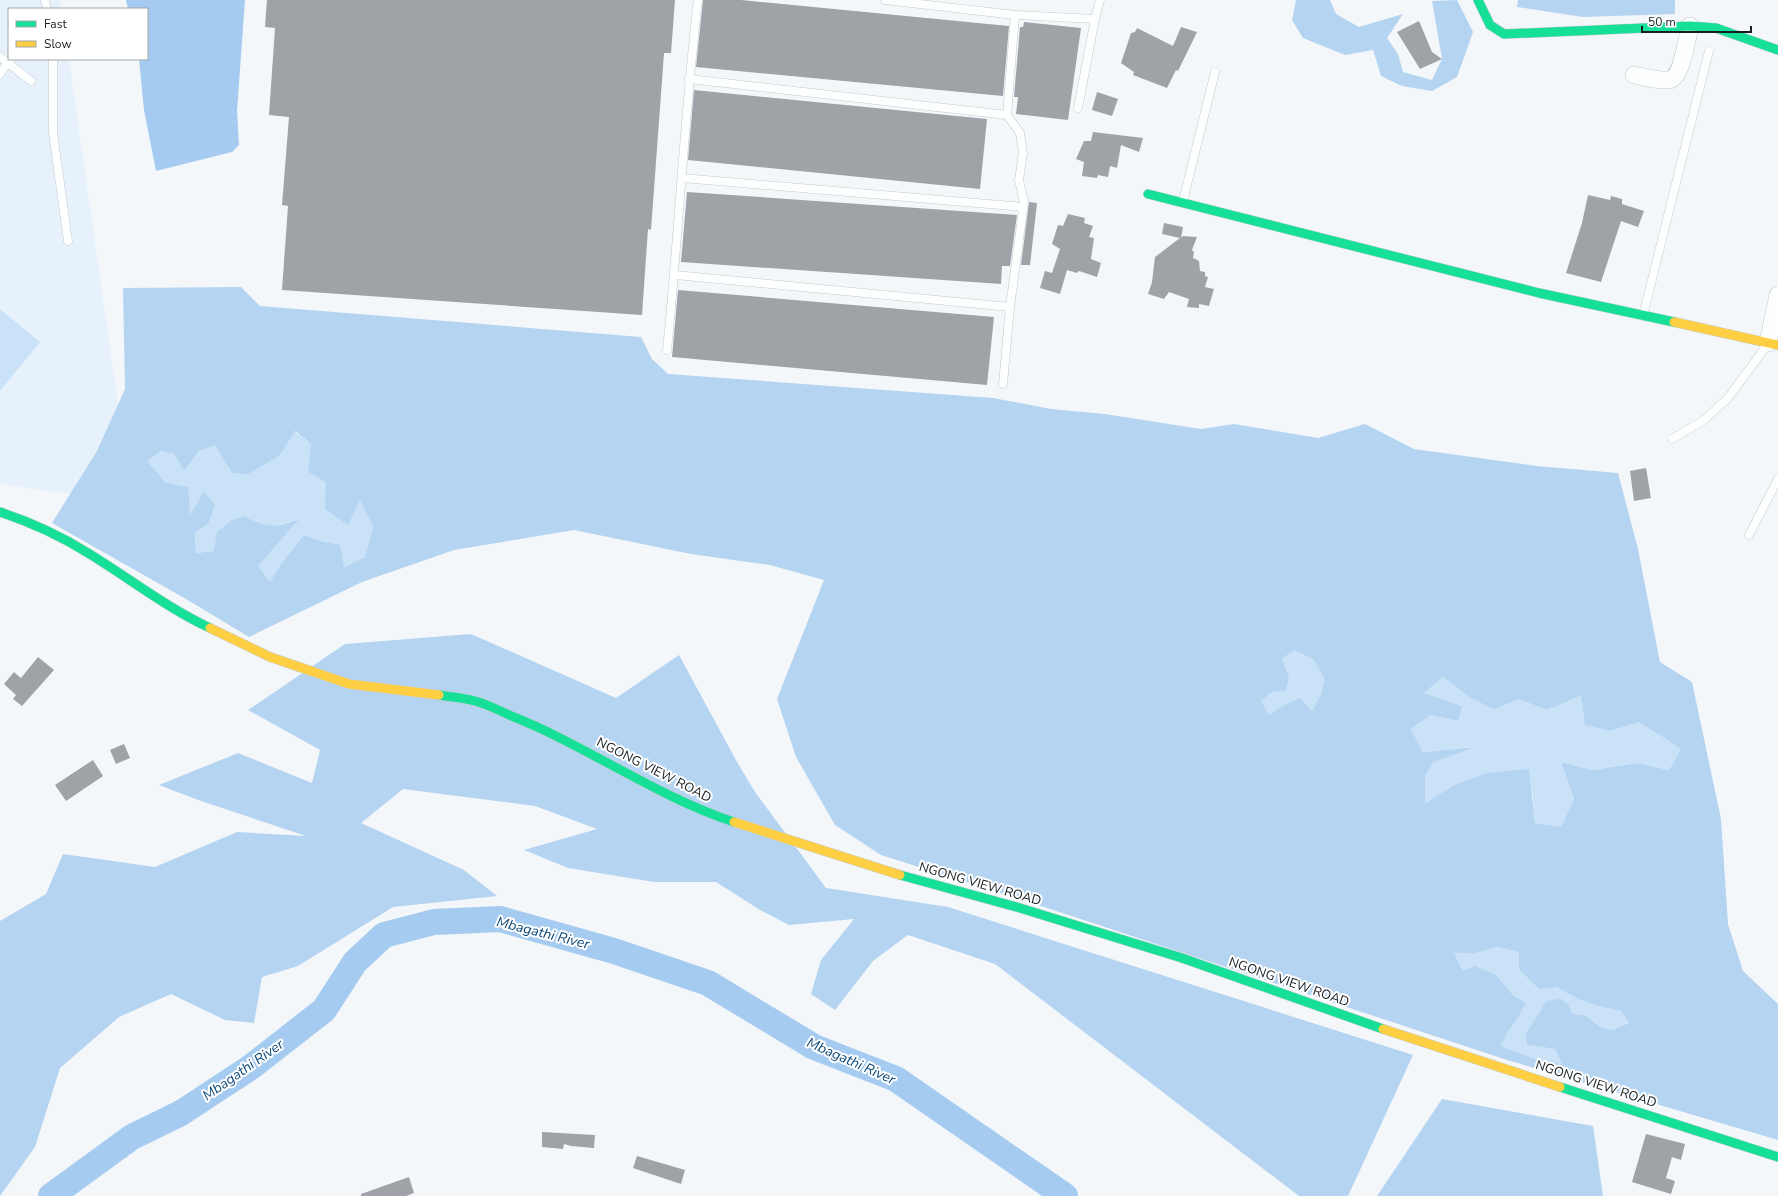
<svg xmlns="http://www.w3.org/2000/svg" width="1778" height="1196" font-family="'Nunito Sans',sans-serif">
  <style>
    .built { fill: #e6f1fc }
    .green { fill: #cae2f8 }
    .forest { fill: #b5d4f2; fill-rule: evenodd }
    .water { fill: #a5cbf0 }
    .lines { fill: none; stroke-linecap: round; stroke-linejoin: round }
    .river { stroke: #a5cbf0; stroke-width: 26 }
    .building { fill: #9fa3a8 }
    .lane-casing { stroke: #c5cace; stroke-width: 9 }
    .street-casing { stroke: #c5cace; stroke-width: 18 }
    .fast-casing { stroke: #c5cace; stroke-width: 10 }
    .slow-casing { stroke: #c5cace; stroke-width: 10 }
    .lane { stroke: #fdfefe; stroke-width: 8 }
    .street { stroke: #fdfefe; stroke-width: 17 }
    .fast { stroke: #16e098; stroke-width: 9 }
    .slow { stroke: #ffcf43; stroke-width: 9 }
    .labels { text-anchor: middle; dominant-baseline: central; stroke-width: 4; stroke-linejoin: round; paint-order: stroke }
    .street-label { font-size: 13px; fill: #171d22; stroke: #fff }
    .water-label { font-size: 14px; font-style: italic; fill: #0c4877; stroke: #fff }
  </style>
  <rect width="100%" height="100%" fill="#f3f7fa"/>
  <polygon class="built" points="0,0 60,0 61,9 9,9 9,59 69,59 132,503 0,484"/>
  <g class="green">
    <polygon points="0,309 40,342 0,391"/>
    <path d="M294,431L311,444L308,472L360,499L373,527L365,557L343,567L339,545L321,541L304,535L283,561L270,583L258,566L298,519C269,527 274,531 244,516L214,551L196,553L195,533L208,524L190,516L166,483L146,461L161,451L174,454L184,471L199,451L215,444L232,473L280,455Z"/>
    <polygon points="1294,650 1314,660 1324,679 1321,694 1312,711 1283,706 1269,716 1261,701 1289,677 1282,659"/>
    <polygon points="1443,677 1471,698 1494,710 1518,699 1547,710 1582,696 1611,731 1639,722 1681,749 1669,770 1637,763 1593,770 1561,762 1574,799 1561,827 1535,823 1532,789 1454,785 1425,803 1425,776 1434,762 1473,747 1423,752 1411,729 1431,715 1459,721 1462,706 1424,693"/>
    <path d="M1497,947L1519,952L1556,987L1580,1000L1598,1006L1621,1011L1629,1023L1612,1030L1600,1027L1585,1015L1573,1014L1568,1004L1546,1001L1539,1013L1527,1045L1555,1049L1562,1064C1542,1061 1517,1055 1499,1045C1506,1040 1505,1035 1510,1029C1516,1020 1521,1014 1526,1003L1513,995L1496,975L1463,971L1454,953H1476Z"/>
  </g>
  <g class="forest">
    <polygon points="1296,0 1330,0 1336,14 1359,27 1403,14 1387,38 1398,54 1403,72 1432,80 1442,59 1432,1 1457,0 1473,32 1457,77 1432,91 1402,86 1381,76 1373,50 1345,55 1303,38 1292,20"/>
    <polygon points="1518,0 1675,0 1675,14 1583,17 1517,7"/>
    <path d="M241,287L260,306L641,337L652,359L668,374L993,398L1051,409L1105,414L1201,429L1234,424L1318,438L1365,424L1414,449L1537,466L1618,473L1638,549L1660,662L1692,682L1721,819L1728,924L1743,971L1778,1004V1140L1507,1060L1023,900L881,855L835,825L796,757L777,699L824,580L770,565L691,554L574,530L454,550L362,582L249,637L186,599L52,523L97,451L125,389L123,288ZM295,431L311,444L308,472L326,482L325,509L348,525L360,500L373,527L365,557L344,567L340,545L321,541L304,535L283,561L270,582L258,566L299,519C272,528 270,529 244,516L232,520L217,532L214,551L196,553L195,533L208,524L215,505L204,492L190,515L188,487L166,483L147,461L161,451L174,454L184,471L199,451L215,445L232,473L248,474L280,455ZM1294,650L1314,660L1324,679L1321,694L1312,711L1300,698L1283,706L1269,715L1261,701L1272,692L1286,690L1289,677L1282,659ZM1443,677L1471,698L1494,710L1518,699L1547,710L1581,696L1585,725L1611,731L1639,722L1681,749L1669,770L1637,763L1593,770L1561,762L1574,799L1561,827L1535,823L1529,769L1487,773L1454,785L1425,803V776L1434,762L1475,747L1423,752L1411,729L1431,715L1459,721L1462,706L1424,693ZM1497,947L1519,952V969L1539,989L1556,987L1580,1000L1598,1006L1621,1011L1629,1023L1612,1030L1600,1027L1585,1015L1573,1014L1568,1004L1560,999L1546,1001L1526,1034L1527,1045L1555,1049L1562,1064C1542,1061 1517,1054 1500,1045C1506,1039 1505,1035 1510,1029C1516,1020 1521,1014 1526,1003L1513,995L1496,975L1475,966L1463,971L1454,953H1476Z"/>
    <polygon points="471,634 616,698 679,655 737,762 755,792 826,888 948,907 1413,1055 1348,1196 1299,1196 995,964 908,935 873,961 835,1010 811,994 821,960 854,919 789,925 760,910 716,882 654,882 568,868 524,850 597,829 535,806 403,789 361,823 464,870 497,896 393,907 298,966 262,977 254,1023 225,1020 171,994 119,1017 60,1068 35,1147 0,1196 0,921 46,894 63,854 155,867 237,832 306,836 198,800 159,785 238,753 312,783 320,750 248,710 345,644"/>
    <polygon points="1442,1099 1593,1126 1603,1196 1377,1196"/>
  </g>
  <polygon class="water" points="126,0 245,0 237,111 239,145 232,152 156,171 144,110 139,59 147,59 147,9 128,9"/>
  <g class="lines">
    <polyline class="river" points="51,1196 132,1137 181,1113 251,1067 324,1010 355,962 384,935 434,922 500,919 614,951 708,983 814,1047 896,1079 1065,1196"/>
  </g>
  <g class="building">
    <polygon points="267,0 675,0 671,53 664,53 651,230 648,229 642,315 282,290 288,206 282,205 289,117 269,115 275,28 265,27"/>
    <polygon points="703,0 741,0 1009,26 1003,96 696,67"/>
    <polygon points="1419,21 1432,52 1442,59 1420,69 1397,32"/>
    <polygon points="1024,22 1081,28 1068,120 1016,114 1018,97 1014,97 1020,27 1023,27"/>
    <polygon points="1181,27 1197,32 1178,71 1176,70 1167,88 1133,75 1134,72 1121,63 1131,33 1135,32 1137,28 1173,46"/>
    <polygon points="694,90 987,119 980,189 688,160"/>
    <polygon points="1097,92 1118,99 1112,116 1092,110"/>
    <polygon points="1093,132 1143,138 1139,152 1121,145 1117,168 1110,166 1108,177 1098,175 1097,178 1082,176 1084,162 1076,159 1084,141 1091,141"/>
    <polygon points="687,192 1017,215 1010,266 1002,266 1001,284 681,262"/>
    <polygon points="1588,195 1610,200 1611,196 1622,199 1622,204 1644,211 1638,227 1621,221 1601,282 1566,273 1582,223"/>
    <polygon points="1029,202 1037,203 1030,265 1021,265"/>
    <polygon points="1068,214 1085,218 1084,223 1093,226 1089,237 1094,238 1091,259 1101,263 1097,277 1079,271 1077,273 1067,270 1060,294 1040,288 1045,271 1052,273 1060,249 1052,244 1058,225 1063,226"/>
    <polygon points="1164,223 1183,227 1181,238 1183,236 1197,237 1192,250 1194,252 1193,258 1199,261 1200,271 1205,272 1205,276 1208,277 1205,287 1214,289 1209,306 1199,304 1199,308 1187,307 1189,299 1169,292 1164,299 1148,294 1152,282 1155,257 1180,238 1162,234"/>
    <polygon points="678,290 994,317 987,385 672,357"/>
    <polygon points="1646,468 1651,498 1634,501 1630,471"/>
    <polygon points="38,657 54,670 22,706 13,699 16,695 4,684 14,672 21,678"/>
    <polygon points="124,744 130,758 116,764 110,750"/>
    <polygon points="93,760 103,776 66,801 55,785"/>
    <polygon points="542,1132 595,1135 594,1148 571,1146 564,1144 563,1149 542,1147"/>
    <polygon points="1646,1134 1685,1144 1681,1160 1672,1157 1666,1178 1675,1181 1671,1194 1632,1182"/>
    <polygon points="637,1156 685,1170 681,1184 633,1168"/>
    <polygon points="409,1177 414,1193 406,1196 361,1196 361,1194"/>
  </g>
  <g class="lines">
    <g class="lane-casing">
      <g id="lane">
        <polyline points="45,0 47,9"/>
        <polyline points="885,0 1015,15 1095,19 1078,108"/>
        <polyline points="1095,19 1100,0"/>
        <polyline points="0,57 31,81"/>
        <polyline points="53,59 53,133 68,241"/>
        <polyline points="0,74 10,60"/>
        <polyline points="689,79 1007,115"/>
        <polyline points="682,178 1023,207"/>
        <polyline points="1183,201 1215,72"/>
        <polyline points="675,275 1010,307"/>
        <polyline points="1643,316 1709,51"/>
        <path d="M667,350C679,233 684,116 698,0"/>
        <polyline points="1003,384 1010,307 1024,202 1019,180 1023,153 1020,133 1007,115 1015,15"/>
        <polyline points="1672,439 1704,420 1728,398 1768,344"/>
        <polyline points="1749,535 1778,479"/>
      </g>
    </g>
    <g class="street-casing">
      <g id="street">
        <path d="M1634,75C1645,77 1658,81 1669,80C1682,78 1687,38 1690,26"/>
        <polyline points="1768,343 1778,295"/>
      </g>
    </g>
    <g class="fast-casing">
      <g id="fast">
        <polyline points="1478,0 1490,25 1504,34 1690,26 1716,28 1778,50"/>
        <polyline points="1148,194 1539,293 1674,322"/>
        <path d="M0,512C30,522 61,536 88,553C129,578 167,608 210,628"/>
        <path d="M439,695C451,697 464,698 475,701C487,704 498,710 509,715C586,745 655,796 734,822"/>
        <polyline points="900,875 1020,908 1182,958 1383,1029"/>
        <polyline points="1560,1087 1778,1157"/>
      </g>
    </g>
    <g class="slow-casing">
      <g id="slow">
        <polyline points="1674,322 1778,345"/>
        <polyline points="210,628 270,657 349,684 439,695"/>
        <polyline points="734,822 900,875"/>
        <polyline points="1383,1029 1560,1087"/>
      </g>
    </g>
    <use href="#lane" class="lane"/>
    <use href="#street" class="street"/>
    <use href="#fast" class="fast"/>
    <use href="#slow" class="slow"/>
  </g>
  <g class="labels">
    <g class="street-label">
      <text transform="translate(654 770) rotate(27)">NGONG VIEW ROAD</text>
      <text transform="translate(980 884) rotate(16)">NGONG VIEW ROAD</text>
      <text transform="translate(1289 982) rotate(19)">NGONG VIEW ROAD</text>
      <text transform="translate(1596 1084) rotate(18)">NGONG VIEW ROAD</text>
    </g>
    <g class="water-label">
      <text transform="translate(543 933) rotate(14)">Mbagathi River</text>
      <text transform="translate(851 1061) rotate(24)">Mbagathi River</text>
      <text transform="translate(243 1070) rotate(-35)">Mbagathi River</text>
    </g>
  </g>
  <rect x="8" y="8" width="140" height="52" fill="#ffffff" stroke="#a2a5a7"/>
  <rect x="16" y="21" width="20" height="6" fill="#16e098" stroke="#a2a5a7"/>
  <text x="44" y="28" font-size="12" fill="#171d22">Fast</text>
  <rect x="16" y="41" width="20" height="6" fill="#ffcf43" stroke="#a2a5a7"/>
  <text x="44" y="48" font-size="12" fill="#171d22">Slow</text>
  <path d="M1642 26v6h109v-6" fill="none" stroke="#171d22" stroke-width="2"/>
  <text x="1648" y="26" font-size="12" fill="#171d22" stroke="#ffffff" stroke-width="3" paint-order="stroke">50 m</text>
</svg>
